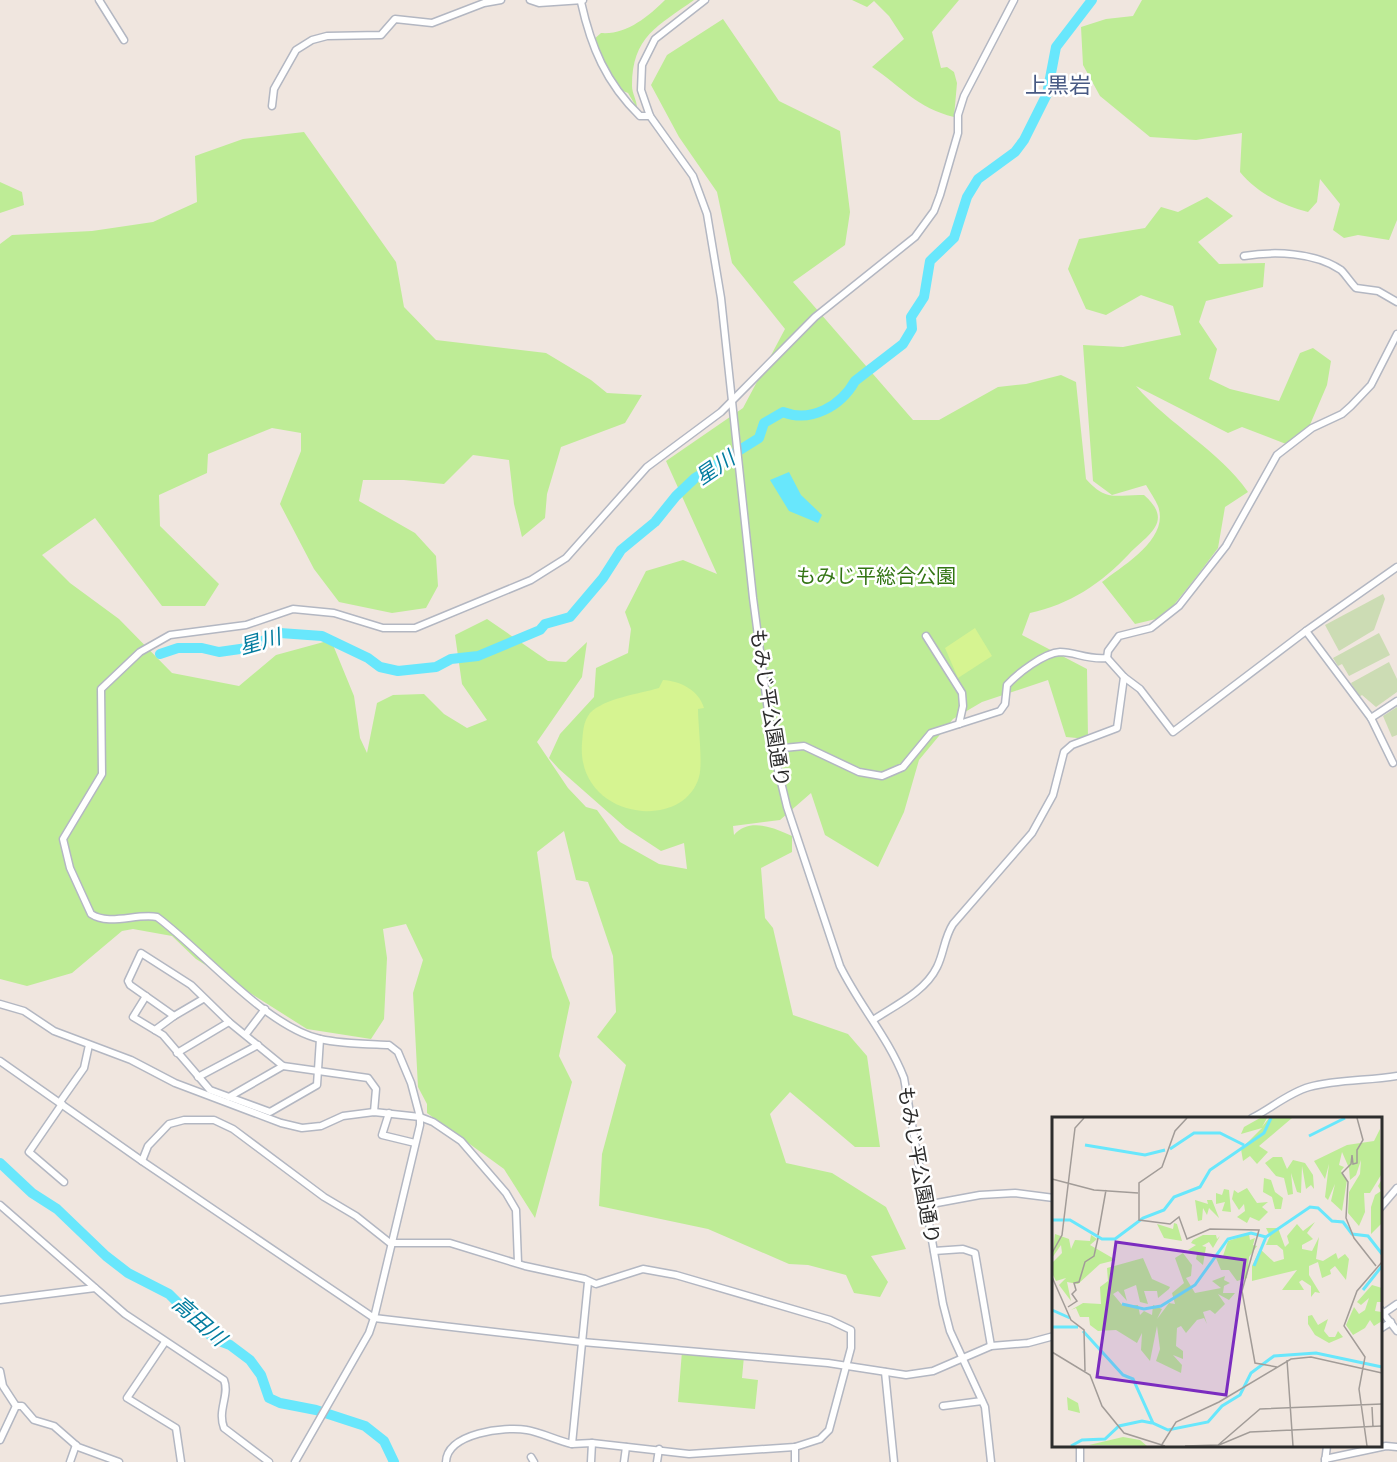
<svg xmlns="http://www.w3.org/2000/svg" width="1397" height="1462" font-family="'DM Sans','Noto Sans JP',sans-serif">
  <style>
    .green { fill: #beec96 }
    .cemetery { fill: #ccdcb4 }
    .pitch { fill: #d6f491 }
    .water { fill: #68e7fc }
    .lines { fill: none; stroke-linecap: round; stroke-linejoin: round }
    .river { stroke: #68e7fc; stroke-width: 10 }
    .minor-casing { stroke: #b3b7c2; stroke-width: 9 }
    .minor { stroke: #fff; stroke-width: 6 }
    .labels { text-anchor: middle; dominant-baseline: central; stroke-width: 5; stroke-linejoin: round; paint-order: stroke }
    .park-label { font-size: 20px; fill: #337513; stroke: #fff }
    .street-label { font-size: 20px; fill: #2d2d2d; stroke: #fff }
    .water-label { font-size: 21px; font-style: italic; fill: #027c9f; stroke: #fff }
    .quarter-label { font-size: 22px; fill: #485a84; stroke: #fff }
    .inset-river { fill: none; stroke: #68e7fc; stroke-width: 3 }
    .inset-road { fill: none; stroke: #a29c98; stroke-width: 1.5 }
    .view { fill: #7b2cbf; fill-opacity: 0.15; stroke: #7b2cbf; stroke-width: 3 }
    .inset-edge { fill: none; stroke: #2d2d2d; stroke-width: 3 }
  </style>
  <rect width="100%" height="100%" fill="#f0e6df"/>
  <g class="green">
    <path d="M665,0H694C658,26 632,36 632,86C632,93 637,101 637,108L628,93L618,89L592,41L601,33C626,35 648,17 665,0Z"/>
    <path d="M852,0H959L932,32L941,68L947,67L954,72L957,83L954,117C917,108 902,87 872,67L904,39L889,16L874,1L867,7Z"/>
    <path d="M1142,0H1397V220L1389,240L1358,235L1344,238L1333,230L1340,204L1320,179L1317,202L1308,212C1282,205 1257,193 1240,172L1242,133L1196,140L1150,137L1100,96L1083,65L1081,27L1106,19L1133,16Z"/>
    <path d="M723,19L779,101L840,131L850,212L845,245L793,282L913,420H939L998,387L1026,384L1061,375L1076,382L1086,479C1107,503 1117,494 1144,495C1175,522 1147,535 1129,554C1102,583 1069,605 1030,613L1022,635L1087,669L1088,739L1066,737L1048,680L982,702L953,719L919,760L904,812L878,867L825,835L811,793L780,820L733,826L734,835C749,817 775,828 792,836V852L761,868L765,918L773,928L793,1015L848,1034L867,1056L880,1147H855L790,1092L770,1114L786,1163L832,1173L886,1207L906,1249L871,1256L888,1282L880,1297L854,1293L846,1275L808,1265L789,1264L708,1229L599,1206L602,1154L626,1065L597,1037L616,1012L613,956L588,882L576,880L564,831L537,852L552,957L570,1003L559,1056L572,1082L535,1218L504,1169L427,1113V1104L418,1087L413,993L423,960L406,924L383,929L387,958L384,1019L371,1039L307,1029L196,959L172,936L133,929L122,931L72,973L27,986L0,979V244L12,235L92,231L153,222L197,202L195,156L243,139L304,132L396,262L404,307L436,340L546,353L591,380L607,393L642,395L625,423L561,447L547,494L545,518L522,537L514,504L509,460L473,455L444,484L404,480H363L359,501L415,533L436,556L438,586L426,608L392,613L339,602L314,569L280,504L301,451V433L272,428L208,454L207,473L159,495L160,526L219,584L205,606H162L95,518L42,555L70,583L119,619L172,673L239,686L276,655L331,640L354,696L360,738L367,753L377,703L393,695L424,694L444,714L467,728L487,720L462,684L455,635L487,619L548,661L566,662L587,642L582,677L537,742L568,788L586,807L597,810L620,842L659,864L687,869L684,843L661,851L626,828L559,769L549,758L560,734L594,697L596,668L628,653L631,629L625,612L646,571L683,560L717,574L666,461L743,408L785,329L732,263L717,192L679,137L651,85L667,55Z"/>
    <polygon points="0,182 22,192 24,205 0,213"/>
    <path d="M1207,197L1233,216L1198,242L1219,264L1265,263L1263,287L1206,301L1199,322L1217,349L1209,379L1230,389L1279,401L1300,353L1313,348L1331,361L1327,385L1309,427L1286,444L1242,427L1228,433L1136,386C1169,425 1219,450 1248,492L1225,507L1218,548L1197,576L1173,606L1156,619L1135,624L1102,582C1123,565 1170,539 1158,506C1155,499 1150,492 1146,485L1112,495L1093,481L1083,345L1123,347L1181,335L1173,306L1141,295L1106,315L1086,309L1068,269L1079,239L1145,228L1161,207L1178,212Z"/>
    <polygon points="682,1351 744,1356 742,1378 758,1380 755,1409 678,1402"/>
  </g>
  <g class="cemetery">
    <polygon points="1383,594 1385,599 1374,630 1339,651 1325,625"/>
    <polygon points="1379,633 1390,655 1349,676 1342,664 1338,666 1333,658"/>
    <polygon points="1389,662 1397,679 1397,692 1376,707 1362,695 1359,697 1351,683"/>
    <polygon points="1397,707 1397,735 1392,737 1383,716"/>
  </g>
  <g class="pitch">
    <polygon points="975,628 992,656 958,678 945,648"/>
    <path d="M663,680C680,681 699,690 704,708L698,709C698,725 703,764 699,777C683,833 576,819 582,743C583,732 583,722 590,713C605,698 639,694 659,688Z"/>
  </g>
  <polygon class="water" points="789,472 801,495 822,515 818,523 789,511 770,480"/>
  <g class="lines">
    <g class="river">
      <path d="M160,654L178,648H202L219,652L247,648L280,633L322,636L368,658L380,667L398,671L436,667L451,659L478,656L540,630L545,624L570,617L603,578L621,550L655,522L676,496L695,478L759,438L764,423L783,412C811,423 841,406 855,381L903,344L912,329L911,317L924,297L930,261L954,238L967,197L978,179L1015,152L1024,140L1047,94L1056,47L1092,0"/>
      <polyline points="0,1163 32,1193 57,1209 106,1256 128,1273 169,1294 214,1339 230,1345 250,1360 261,1375 269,1398 280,1403 316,1410 365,1426 384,1441 394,1462"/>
    </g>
    <g class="minor-casing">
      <g id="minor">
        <polyline points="99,0 124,40"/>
        <polyline points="530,0 539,3 583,0"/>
        <path d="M705,0L655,39L642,65L641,90L650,116L693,176L707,214L721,298L753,598L773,749L787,807L840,966C859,1005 888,1037 904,1078L943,1304L950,1331L985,1407L991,1462"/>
        <path d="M581,2C591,47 606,83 640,116H650"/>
        <polyline points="272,106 274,89 296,50 312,40 327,36 381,35 395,19 432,23 484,3 501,0"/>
        <path d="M1244,256C1274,251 1314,252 1341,270C1346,275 1351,283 1356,288L1378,291L1397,302"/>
        <polyline points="1306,631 1371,718 1393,763"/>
        <polyline points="926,636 962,693 963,706 959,724"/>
        <polyline points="1107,658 1108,651 1119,636 1151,628 1179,606 1226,546 1277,455 1312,428 1342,414 1351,406 1371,385 1397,334"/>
        <polyline points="1107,658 1124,677 1140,689 1173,732 1306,631 1397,567"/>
        <polyline points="1371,718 1397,701"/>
        <path d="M773,749L804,746L859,772L882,776L903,767L931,733L1000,711L1005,704L1007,685C1018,673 1044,653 1060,652C1076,652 1086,660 1107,658"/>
        <polyline points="146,996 133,1017 163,1035 210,1090 270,1112 317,1085 320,1039"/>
        <polyline points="203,999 174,1016 130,985 128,981 141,953 191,985 229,1022 283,1066 368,1078 376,1089 374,1112"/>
        <polyline points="0,1004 24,1011 54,1031 131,1060 175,1083 281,1123 302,1128 321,1126 343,1116 374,1112 420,1117 433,1122 461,1141 506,1193 516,1210 518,1263"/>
        <path d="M873,1020C894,1006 925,992 937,967C944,953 944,938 953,924L1032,833L1053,795L1064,752L1072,745L1117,728L1124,677"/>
        <polyline points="155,1030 174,1016"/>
        <polyline points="246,1034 265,1009"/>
        <polyline points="177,1053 229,1022"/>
        <polyline points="0,1061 142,1161 374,1318 582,1342 828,1363 906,1375 933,1371 991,1346 1028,1343 1054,1336"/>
        <polyline points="198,1077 258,1045"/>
        <polyline points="229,1097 283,1066"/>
        <polyline points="60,1102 84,1068 89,1045"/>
        <polyline points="62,1104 29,1152 64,1182"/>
        <polyline points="389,1113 382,1135 415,1143"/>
        <path d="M1252,1118C1270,1109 1290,1092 1309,1087C1339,1079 1368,1081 1397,1076"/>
        <polyline points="142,1161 148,1146 169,1124 184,1120 214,1120 233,1129 324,1197 356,1216 390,1243 450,1243 525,1266 585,1279 596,1284 643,1269 676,1275 830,1320 851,1330 851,1348 829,1430 820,1439 795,1447 689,1454 592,1443 572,1444 588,1282"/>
        <path d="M0,1205L125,1314L224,1380C230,1395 217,1410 224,1428L269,1462"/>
        <polyline points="926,1205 980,1195 1015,1193 1054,1198"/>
        <polyline points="1380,1208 1397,1188"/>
        <polyline points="934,1251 963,1249 975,1253 991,1346"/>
        <polyline points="0,1300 95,1288"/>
        <polyline points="1380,1309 1397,1331"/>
        <polyline points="1384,1313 1397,1304"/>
        <polyline points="1380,1329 1391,1322"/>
        <polyline points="165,1342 127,1398 176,1428 181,1462"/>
        <polyline points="0,1371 3,1386 16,1406"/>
        <polyline points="885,1372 894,1462"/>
        <polyline points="943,1406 982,1401"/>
        <polyline points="0,1440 16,1406 22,1406 34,1420 54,1426 78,1447 119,1462"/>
        <polyline points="1080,1446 1080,1462"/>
        <polyline points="531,1457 534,1462"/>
        <polyline points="1325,1459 1386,1446 1397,1447"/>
        <polyline points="70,1462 76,1445"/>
        <path d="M295,1462L369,1333L374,1318L420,1125V1117L411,1083L398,1052L389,1045C367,1044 342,1044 320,1039C265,1026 203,951 157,917C137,913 109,926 91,914L70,868L63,839L102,774L101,689L140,652L170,635L246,625L293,609L334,613L383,628H415L531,580L566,558L647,467L721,412L815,317L915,237L934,211L940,195L958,133V115L964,96L1014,0"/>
        <path d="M446,1462C447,1433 505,1426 527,1430C540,1432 558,1441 572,1444"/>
        <polyline points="591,1462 592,1443"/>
        <polyline points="624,1462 626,1447"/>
        <polyline points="657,1462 659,1449"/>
        <polyline points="795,1462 795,1447"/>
        <polyline points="1325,1462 1327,1446"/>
      </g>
    </g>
    <use href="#minor" class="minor"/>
  </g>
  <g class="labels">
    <g class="park-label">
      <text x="876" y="576">もみじ平総合公園</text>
    </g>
    <g class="street-label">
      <text transform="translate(770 708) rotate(81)">もみじ平公園通り</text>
      <text transform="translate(919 1165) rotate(80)">もみじ平公園通り</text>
    </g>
    <g class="water-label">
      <text transform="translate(715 468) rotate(-34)">星川</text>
      <text transform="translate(260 642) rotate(-16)">星川</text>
      <text transform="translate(199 1321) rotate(41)">高田川</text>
    </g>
    <g class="quarter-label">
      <text x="1058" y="85">上黒岩</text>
    </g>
  </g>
  <g transform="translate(1052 1117)">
    <rect width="330" height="330" fill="#f0e6df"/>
    <path d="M208,1H215L210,10L217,1H240L207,29L216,35L205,47L198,39L191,44L189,32L210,11L189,17L192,10ZM328,12L329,58L318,76H312L313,95L307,109L296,96L297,75L308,57L309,43L304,58L298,63L297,51L290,35L287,48L292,50L289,54L295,63L290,94L279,84L283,67L276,83L273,80L277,47L273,62L262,44L295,28L322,24ZM221,40H230L235,52L241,43L253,46L261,58L262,72L259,68L254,72L250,49L249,76L245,75L239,56L241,77L236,78L232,61L224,59L213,46ZM212,61L219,63L223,75L231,81L229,92H223L220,80L211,75ZM330,62V106L319,117V90L323,78L329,74L326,69ZM195,71L205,86L216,85L210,90L216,95L207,104L198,100L195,106L185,100L193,94L192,87L187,93L180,82L182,73L186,76ZM172,72L177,73L179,95L170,94L173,85L164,87V76L170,78ZM143,83L156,87L155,83H160L167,101L157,91L155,98L151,91L150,103L146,104ZM263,105L255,116L261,122L250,128V132L260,134L267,120L264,142L271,144L284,136L286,142L293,137L297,142L294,163L283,149L278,153L279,157L270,161L266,145L257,149V158L268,176L263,175L259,180V169L250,163L247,165L252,173H230L245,153L200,164V149L208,132L222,145L232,142L231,133L225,128H214L218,119L214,111H226L233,130L237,126L235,119L245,107L251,114ZM122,106L125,107L130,124L112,121L105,107L121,112ZM3,117L17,122L19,132L23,123L38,124L39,118L45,122L38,128L64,143L48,147L26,167L15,165L19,184L7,168L14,161L4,164L0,156L1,145L10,136L9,128L0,141ZM197,117L198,123L203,121L201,128L205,129L197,140L195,161L185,164L177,153H169L164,141L171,139L176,124ZM151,118H164L165,122L168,119L161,131L157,125L150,129L154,130L151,148L144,142L145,137L136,133L144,128L139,126L141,123ZM131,136L140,148L139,159L134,161L143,176L169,171L160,164L173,159L172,163L178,166L172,169L171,176H183L177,183L166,177L173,187L163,197L158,193L151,195L155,207L152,201L145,203L134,216L129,209L125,211L124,229L131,234V242L121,238L130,248L129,256L104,244L108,232L105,209L98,244L89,233L90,216L85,226L64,213L46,214L38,208L37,200H28L24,191L19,193L31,186L49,187L48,170L56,164L55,151L91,141L100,162L118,170L117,172L106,181L105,174H92L96,187L88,185L84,168L72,173L75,184L66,174L61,177L71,189L86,188L88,198L92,194L100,198L101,188L110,192L105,202L117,186L123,187L120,176L132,166L123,141ZM320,168L330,171V185H325L323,194L330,195V204L322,209L318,203L313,211L301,218L294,208L302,190L307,197L313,193L317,181L309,188L305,185ZM260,198L266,208L276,202L272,214L277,220H283L286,214L291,220L277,226L263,218L256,207V199ZM15,280L26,286L28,296L16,293ZM71,320L88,323L95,329L37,328Z" fill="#beec96"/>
    <path class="inset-river" d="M257,19L293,1M33,28L93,38L113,33M118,32L142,16H168L192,28M0,103H18L50,122H63L91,101L112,93L122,80L148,70L158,53L212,16L219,1M202,149L214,120L258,90L266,91L280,104L291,105L300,117L316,119L330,137M311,173L330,149M70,187L92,192L109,189L143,168L176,122L199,116L214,120M0,193L18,201M0,210H26M31,214L71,258L81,262L101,306L116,313L156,305L170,289L188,278L199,256L222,239L264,236L330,250M19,329L30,323L53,322L67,309L90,304L100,306"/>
    <path class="inset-road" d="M135,1L123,14L110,50L87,66V103L118,107L127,100L135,122L158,112L207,113L190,174L203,246L225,250M305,1L311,23L305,33V46L301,47L300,38L299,47L290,56L296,65L294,101L302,121L324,149M0,62L42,73L86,76M46,118L54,73M0,136L10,118L23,11L32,1M0,160L19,203L32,213L33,254M16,190L25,184L20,177L24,173L22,166L27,165L33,145L42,139L46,121M0,235L38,258L50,289L72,316L113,329M235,243L241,329M320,290L321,310M109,329L124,305L167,285L239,242L259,240L330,256M133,329L167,328L198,315L330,309M165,329L208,292L330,287M315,329L307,272L313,240L292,209L305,174L330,145"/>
    <path class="view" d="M64,125L193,143L174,278L45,260Z"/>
    <rect width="330" height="330" class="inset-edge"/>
  </g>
</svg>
